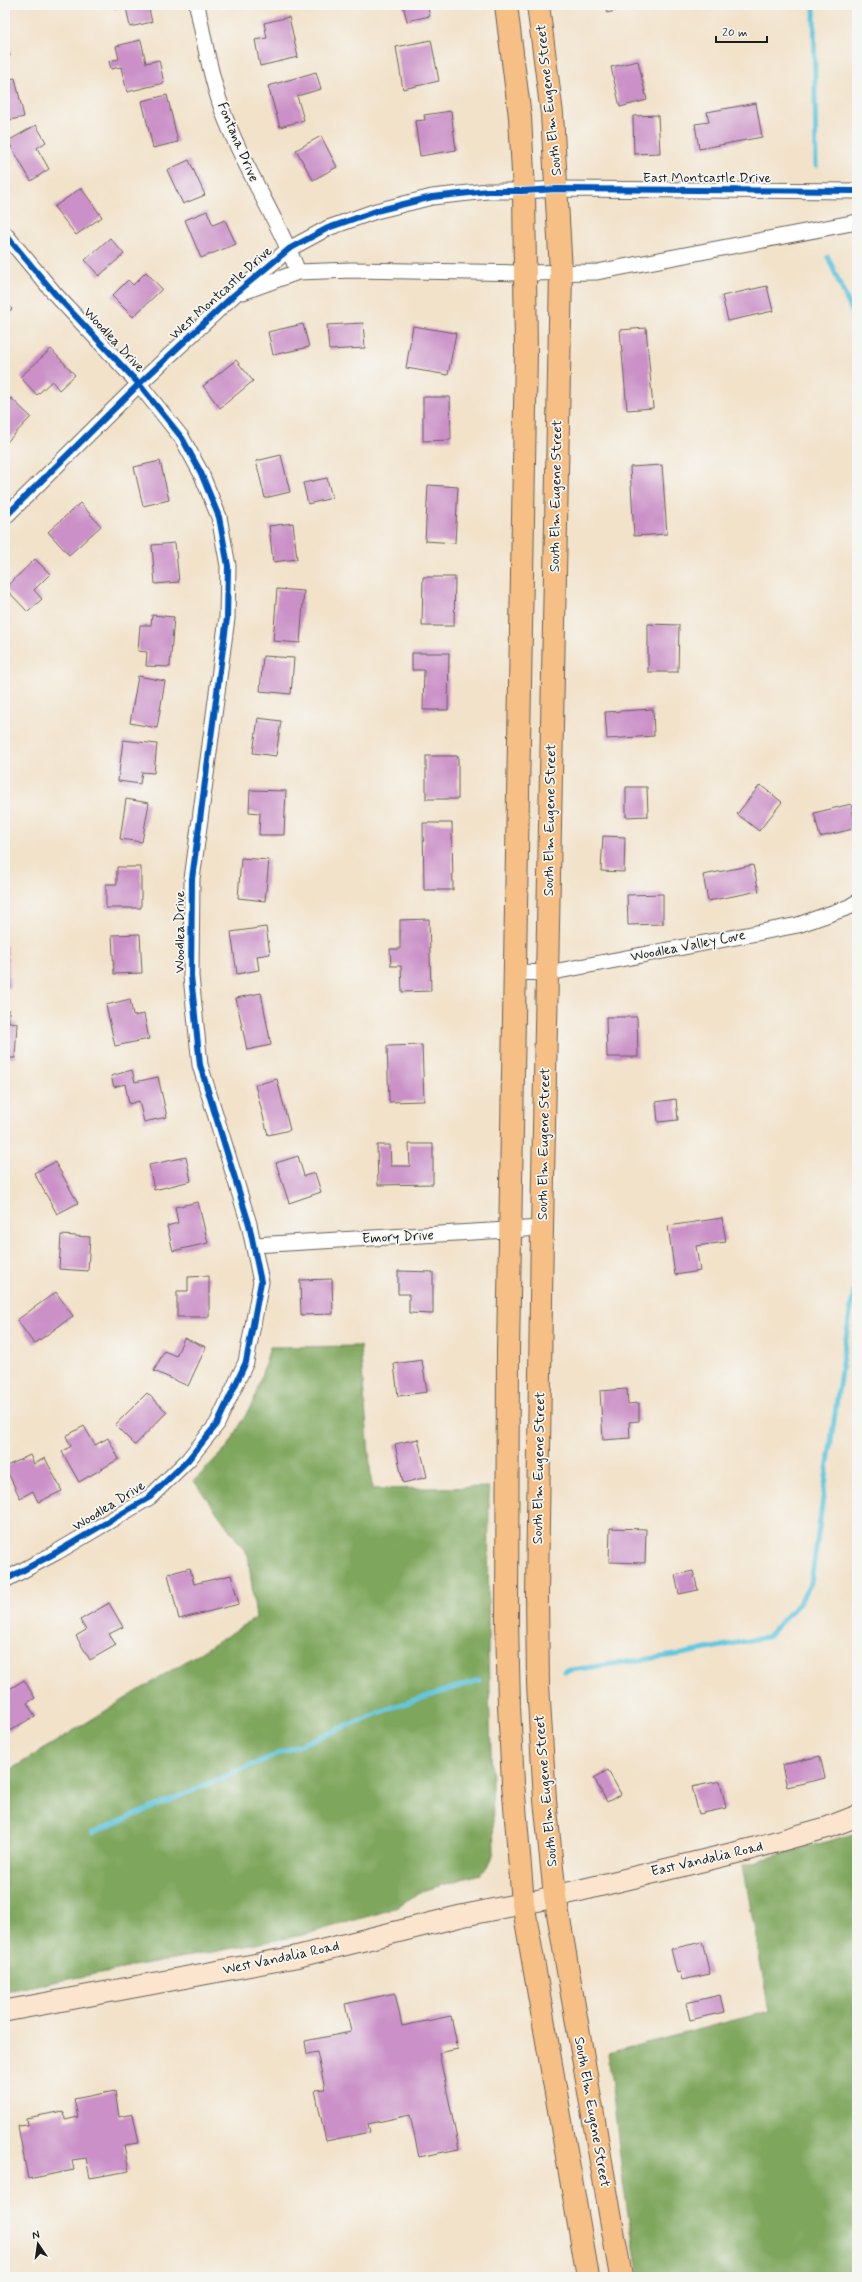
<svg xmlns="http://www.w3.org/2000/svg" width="862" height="2282" font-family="Mynerve,sans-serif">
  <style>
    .forest { fill: #7ea65c; stroke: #4d613c }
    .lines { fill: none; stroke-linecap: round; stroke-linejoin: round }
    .stream { stroke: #62c7df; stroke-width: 5 }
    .building { fill: #ca90c7 }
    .street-casing { stroke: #676159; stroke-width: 17 }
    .secondary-casing { stroke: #676159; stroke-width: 23 }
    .primary-casing { stroke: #676159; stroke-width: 24 }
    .street { stroke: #fff; stroke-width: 15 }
    .secondary { stroke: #fbe5cf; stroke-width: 21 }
    .primary { stroke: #f5bf86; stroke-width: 22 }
    .cycleway-casing { stroke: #f6f6f2; stroke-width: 8 }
    .cycleway { stroke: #0057b8; stroke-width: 6 }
    .labels { text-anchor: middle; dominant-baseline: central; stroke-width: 3.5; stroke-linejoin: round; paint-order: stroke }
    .street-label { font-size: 14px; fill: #1c1c1c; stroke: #f6f6f2 }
  </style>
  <rect width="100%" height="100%" fill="#f6f6f2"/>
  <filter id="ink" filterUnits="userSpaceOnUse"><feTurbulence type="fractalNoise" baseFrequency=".025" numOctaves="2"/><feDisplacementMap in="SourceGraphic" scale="8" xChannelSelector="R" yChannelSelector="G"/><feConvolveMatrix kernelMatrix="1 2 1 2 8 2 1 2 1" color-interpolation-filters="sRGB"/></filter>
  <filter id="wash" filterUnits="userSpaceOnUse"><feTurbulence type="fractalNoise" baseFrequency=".012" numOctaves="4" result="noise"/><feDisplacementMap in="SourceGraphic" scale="16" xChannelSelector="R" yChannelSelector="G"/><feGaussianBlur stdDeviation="0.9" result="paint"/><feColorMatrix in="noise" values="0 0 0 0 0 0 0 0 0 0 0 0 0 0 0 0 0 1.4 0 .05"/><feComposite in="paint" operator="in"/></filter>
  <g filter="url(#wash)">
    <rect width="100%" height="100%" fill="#f2e2ca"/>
    <g class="forest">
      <polygon points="360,1346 372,1489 489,1487 488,1653 494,1852 489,1866 480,1874 425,1890 390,1910 303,1935 5,1991 5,1773 256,1618 248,1555 194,1481 229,1445 254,1400 270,1347"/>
      <polygon points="857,1833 857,2277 639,2277 624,2190 608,2053 769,2011 743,1865"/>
    </g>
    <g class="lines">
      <g class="stream">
        <polyline points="814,5 816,166"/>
        <polyline points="828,257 857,323"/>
        <polyline points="564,1671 682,1654 767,1637 800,1602 811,1583 844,1350 857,1273"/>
        <polyline points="93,1833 285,1751 393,1707 479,1680"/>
      </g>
    </g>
    <g id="blocks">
      <g class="building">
        <polygon points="114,5 148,5 152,22 130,27 126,7 115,9"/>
        <polygon points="403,5 427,5 430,16 407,21"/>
        <polygon points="606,5 631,5 632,7 607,13"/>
        <polygon points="289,17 298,57 260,66 255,40 267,38 264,23"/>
        <polygon points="5,37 10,56 5,57"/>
        <polygon points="141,40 146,63 159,60 164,83 127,92 121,67 111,69 109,61 119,59 116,46"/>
        <polygon points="431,40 439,81 403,89 396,47"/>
        <polygon points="638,61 647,100 620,107 611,67"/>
        <polygon points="316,72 321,89 297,96 304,120 280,127 268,86"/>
        <polygon points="15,78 24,117 5,121 5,80"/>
        <polygon points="167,95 178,142 153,148 142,101"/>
        <polygon points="756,103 762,137 699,149 695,124 709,122 707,112"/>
        <polygon points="451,111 456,150 420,156 415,121 425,120 424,115"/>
        <polygon points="658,115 660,153 634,154 633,116"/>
        <polygon points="36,125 46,142 37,148 49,169 31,181 8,141"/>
        <polygon points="321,136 337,167 313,180 296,150"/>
        <polygon points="189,160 205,195 183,204 167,170"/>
        <polygon points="81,188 102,217 76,235 54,207"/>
        <polygon points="207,211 213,225 225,220 236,244 201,258 185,220"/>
        <polygon points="110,238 124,254 99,276 85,260"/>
        <polygon points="146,272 162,289 133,317 112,296 128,280 133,285"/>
        <polygon points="767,286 773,311 728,321 722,296"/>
        <polygon points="5,301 12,309 5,315"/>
        <polygon points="363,323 365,348 329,350 327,325"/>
        <polygon points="303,324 309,347 273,355 268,332"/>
        <polygon points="413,326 456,333 448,375 406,368"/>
        <polygon points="646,328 653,408 627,410 620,330"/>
        <polygon points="51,349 75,375 59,390 52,381 37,395 20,377"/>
        <polygon points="236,360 253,381 220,408 203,386"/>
        <polygon points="423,397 450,397 451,440 423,441"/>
        <polygon points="11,398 31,417 5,444 5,404"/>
        <polygon points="281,455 290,492 265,498 256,461"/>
        <polygon points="160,461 169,500 143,506 134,467"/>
        <polygon points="662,465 667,534 634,536 630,467"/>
        <polygon points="327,478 332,498 308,504 303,483"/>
        <polygon points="428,485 458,487 455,543 425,541"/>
        <polygon points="80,503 101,526 69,555 48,532"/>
        <polygon points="293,523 297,559 273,562 269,526"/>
        <polygon points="175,543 179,582 155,584 152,545"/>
        <polygon points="35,559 50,574 34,590 42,599 28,612 5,588"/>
        <polygon points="423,577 455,577 454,626 422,626"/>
        <polygon points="277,589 304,591 300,643 273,641"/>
        <polygon points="152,615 174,617 170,667 146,666 147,652 138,651 140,625 151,625"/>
        <polygon points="648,624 679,625 678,672 648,672"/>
        <polygon points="412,653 449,653 448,710 423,710 424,670 412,670"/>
        <polygon points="263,656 294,658 291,694 260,691"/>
        <polygon points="138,676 165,681 157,728 130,723"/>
        <polygon points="653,709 654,736 607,739 605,712"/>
        <polygon points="258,718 281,721 276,756 253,753"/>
        <polygon points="123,740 157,744 154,773 142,772 140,784 118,781"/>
        <rect x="426" y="756" width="32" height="43"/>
        <polygon points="760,785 782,802 759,831 737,814"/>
        <polygon points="626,787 647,787 648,816 626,817"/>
        <polygon points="250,790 286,791 284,835 259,835 260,813 249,812"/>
        <polygon points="126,799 149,803 142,842 120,839"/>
        <polygon points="851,804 857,828 820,837 814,813"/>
        <polygon points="423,823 452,823 453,890 424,890"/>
        <polygon points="603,836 625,837 624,872 601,871"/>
        <polygon points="241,858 269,860 265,901 238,898"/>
        <polygon points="753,865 759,891 708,901 703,875"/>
        <polygon points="117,867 141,867 141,908 106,908 106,884 117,884"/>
        <polygon points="663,894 663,924 628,925 627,895"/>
        <polygon points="429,919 431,991 402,992 401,966 391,966 390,949 400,949 400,920"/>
        <polygon points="266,927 270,954 257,956 259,970 237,974 231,932"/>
        <polygon points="140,934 142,973 114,974 112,935"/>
        <polygon points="7,946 10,988 5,989 5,947"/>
        <polygon points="261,993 271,1045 247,1050 236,998"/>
        <polygon points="130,999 133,1016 144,1014 149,1039 115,1046 106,1005"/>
        <polygon points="5,1010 9,1010 9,1022 17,1023 15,1058 5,1058"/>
        <polygon points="606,1017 637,1017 638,1057 607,1057"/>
        <polygon points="422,1045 424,1101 389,1102 387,1046"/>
        <polygon points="132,1070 135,1082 158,1077 167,1117 144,1122 139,1101 129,1104 125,1084 114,1087 111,1076"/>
        <polygon points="277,1079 290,1130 268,1135 255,1085"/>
        <polygon points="5,1090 8,1090 6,1105 5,1105"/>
        <polygon points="676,1099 678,1120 658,1122 656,1102"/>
        <polygon points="409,1144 433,1144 433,1184 378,1185 377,1145 390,1145 391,1166 410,1166"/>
        <polygon points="298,1156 304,1176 315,1173 321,1192 289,1203 276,1163"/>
        <polygon points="186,1157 191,1181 154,1190 149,1165"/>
        <polygon points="55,1162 78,1203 57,1214 34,1173"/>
        <polygon points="198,1202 208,1243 173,1251 167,1226 178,1223 175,1207"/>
        <polygon points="722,1218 726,1242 696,1246 700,1271 675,1275 668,1226"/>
        <polygon points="61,1235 90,1237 88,1271 59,1269"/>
        <polygon points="398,1271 433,1272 433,1314 409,1313 409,1294 398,1294"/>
        <polygon points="209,1276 209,1317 177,1317 177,1291 188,1291 188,1277"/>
        <polygon points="332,1279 333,1314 301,1315 300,1280"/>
        <polygon points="56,1292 73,1316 34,1344 17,1320"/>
        <polygon points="184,1338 206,1347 188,1386 154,1371 164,1351 176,1356"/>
        <polygon points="422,1360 427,1392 398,1396 394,1364"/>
        <polygon points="627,1389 628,1404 639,1403 639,1421 629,1422 630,1438 603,1440 600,1391"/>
        <polygon points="147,1393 167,1412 135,1445 115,1425"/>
        <polygon points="84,1426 95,1445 108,1438 119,1459 79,1482 62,1452 71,1446 66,1436"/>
        <polygon points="418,1439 427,1477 403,1483 395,1444"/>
        <polygon points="30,1455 34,1464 45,1458 62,1491 38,1502 33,1491 20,1498 5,1467"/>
        <polygon points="610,1528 646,1529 645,1563 609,1562"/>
        <polygon points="190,1568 194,1584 231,1575 239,1604 179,1619 168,1574"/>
        <polygon points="693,1571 698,1590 679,1594 675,1575"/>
        <polygon points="109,1603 123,1627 109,1634 116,1645 90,1660 76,1636 86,1630 80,1620"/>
        <polygon points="24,1680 35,1698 27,1703 35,1716 9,1731 5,1723 5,1692"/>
        <polygon points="820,1756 825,1778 787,1787 782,1765"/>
        <polygon points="608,1770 621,1794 607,1802 594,1778"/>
        <polygon points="720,1781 726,1808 699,1814 692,1787"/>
        <polygon points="702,1942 710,1974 682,1980 680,1972 677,1973 671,1949"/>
        <polygon points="395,1993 402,2026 451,2016 458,2049 439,2053 459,2149 419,2157 410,2115 368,2124 370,2132 326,2141 315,2090 325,2089 317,2052 307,2054 305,2041 351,2032 345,2004"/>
        <polygon points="720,1995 724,2012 690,2020 686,2003"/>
        <polygon points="115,2091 119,2117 133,2114 139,2143 124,2145 129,2171 90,2178 86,2158 72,2160 74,2170 28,2179 18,2126 27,2125 26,2118 64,2111 65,2120 78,2117 74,2099"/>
      </g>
    </g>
  </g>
  <g filter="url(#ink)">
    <use href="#blocks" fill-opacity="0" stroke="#676159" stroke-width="1"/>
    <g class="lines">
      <g class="street-casing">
        <g id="street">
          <path d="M197,5C204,40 211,78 223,112C243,167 277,217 298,272"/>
          <polyline points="5,234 55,294 139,384 182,438 201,473 219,517 228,566 227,618 192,879 191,976 200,1065 249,1224 261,1282 246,1362 217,1424 188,1460 150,1497 57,1552 5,1580"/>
          <polyline points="243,292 298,272 352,270 524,273 597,272 857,222"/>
          <polyline points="5,517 139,384 234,295 289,249 328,228 376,211 432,197 488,191 522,191 557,189 857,191"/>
          <polyline points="515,972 548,973 798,925 849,907 857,902"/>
          <polyline points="254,1245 542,1228"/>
        </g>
      </g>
      <g class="secondary-casing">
        <polyline id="secondary" points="5,2011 295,1957 461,1916 540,1900 747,1850 829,1827 857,1816"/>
      </g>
      <g class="primary-casing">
        <g id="primary">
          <polyline points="506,5 520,117 524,191 526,352 508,1351 507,1622 509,1706 513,1783 523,1903 588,2277"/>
          <polyline points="538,5 552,114 561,272 542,1228 537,1595 538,1684 545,1800 555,1896 621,2277"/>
        </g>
      </g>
      <use href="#street" class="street"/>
      <use href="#secondary" class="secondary"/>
      <use href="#primary" class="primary"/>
      <g class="cycleway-casing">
        <g id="cycleway">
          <polyline points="5,234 55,294 139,384 182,438 201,473 219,517 228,566 227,618 192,879 191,976 200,1065 249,1224 261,1282 246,1362 217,1424 188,1460 150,1497 57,1552 5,1580"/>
          <polyline points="5,517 139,384 234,295 289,249 328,228 376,211 432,197 488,191 522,191 557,189 857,191"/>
        </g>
      </g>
      <use href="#cycleway" class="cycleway"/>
    </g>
  </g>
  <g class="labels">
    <g class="street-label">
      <text transform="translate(549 100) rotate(-96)">South Elm Eugene Street</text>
      <text transform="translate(238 142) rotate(67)">Fontana Drive</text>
      <text x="707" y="178">East Montcastle Drive</text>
      <text transform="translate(221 293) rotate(-42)">West Montcastle Drive</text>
      <text transform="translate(114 340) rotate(47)">Woodlea Drive</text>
      <text transform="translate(556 496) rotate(-89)">South Elm Eugene Street</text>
      <text transform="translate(550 820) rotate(-89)">South Elm Eugene Street</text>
      <text transform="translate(180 932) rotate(-90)">Woodlea Drive</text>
      <text transform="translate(688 946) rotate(-11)">Woodlea Valley Cove</text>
      <text transform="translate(544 1144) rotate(-89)">South Elm Eugene Street</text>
      <text transform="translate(398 1237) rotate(-3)">Emory Drive</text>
      <text transform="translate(539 1468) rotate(-89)">South Elm Eugene Street</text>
      <text transform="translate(109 1506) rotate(-32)">Woodlea Drive</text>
      <text transform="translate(546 1791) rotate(-95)">South Elm Eugene Street</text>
      <text transform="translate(707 1859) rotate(-13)">East Vandalia Road</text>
      <text transform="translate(281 1958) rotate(-12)">West Vandalia Road</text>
      <text transform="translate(592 2112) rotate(80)">South Elm Eugene Street</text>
    </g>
  </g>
  <rect width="862" height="2282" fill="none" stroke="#f6f6f2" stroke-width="20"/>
  <g transform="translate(38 2244) rotate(347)" stroke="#f6f6f2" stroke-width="3" paint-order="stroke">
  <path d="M0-3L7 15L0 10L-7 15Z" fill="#1c1c1c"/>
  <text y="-6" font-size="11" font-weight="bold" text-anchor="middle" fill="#1c1c1c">N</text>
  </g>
  <path d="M716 36v6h51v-6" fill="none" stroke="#1c1c1c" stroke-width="2"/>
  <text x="722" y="36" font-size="12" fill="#1c1c1c" stroke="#f6f6f2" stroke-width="3" paint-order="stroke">20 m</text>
</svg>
